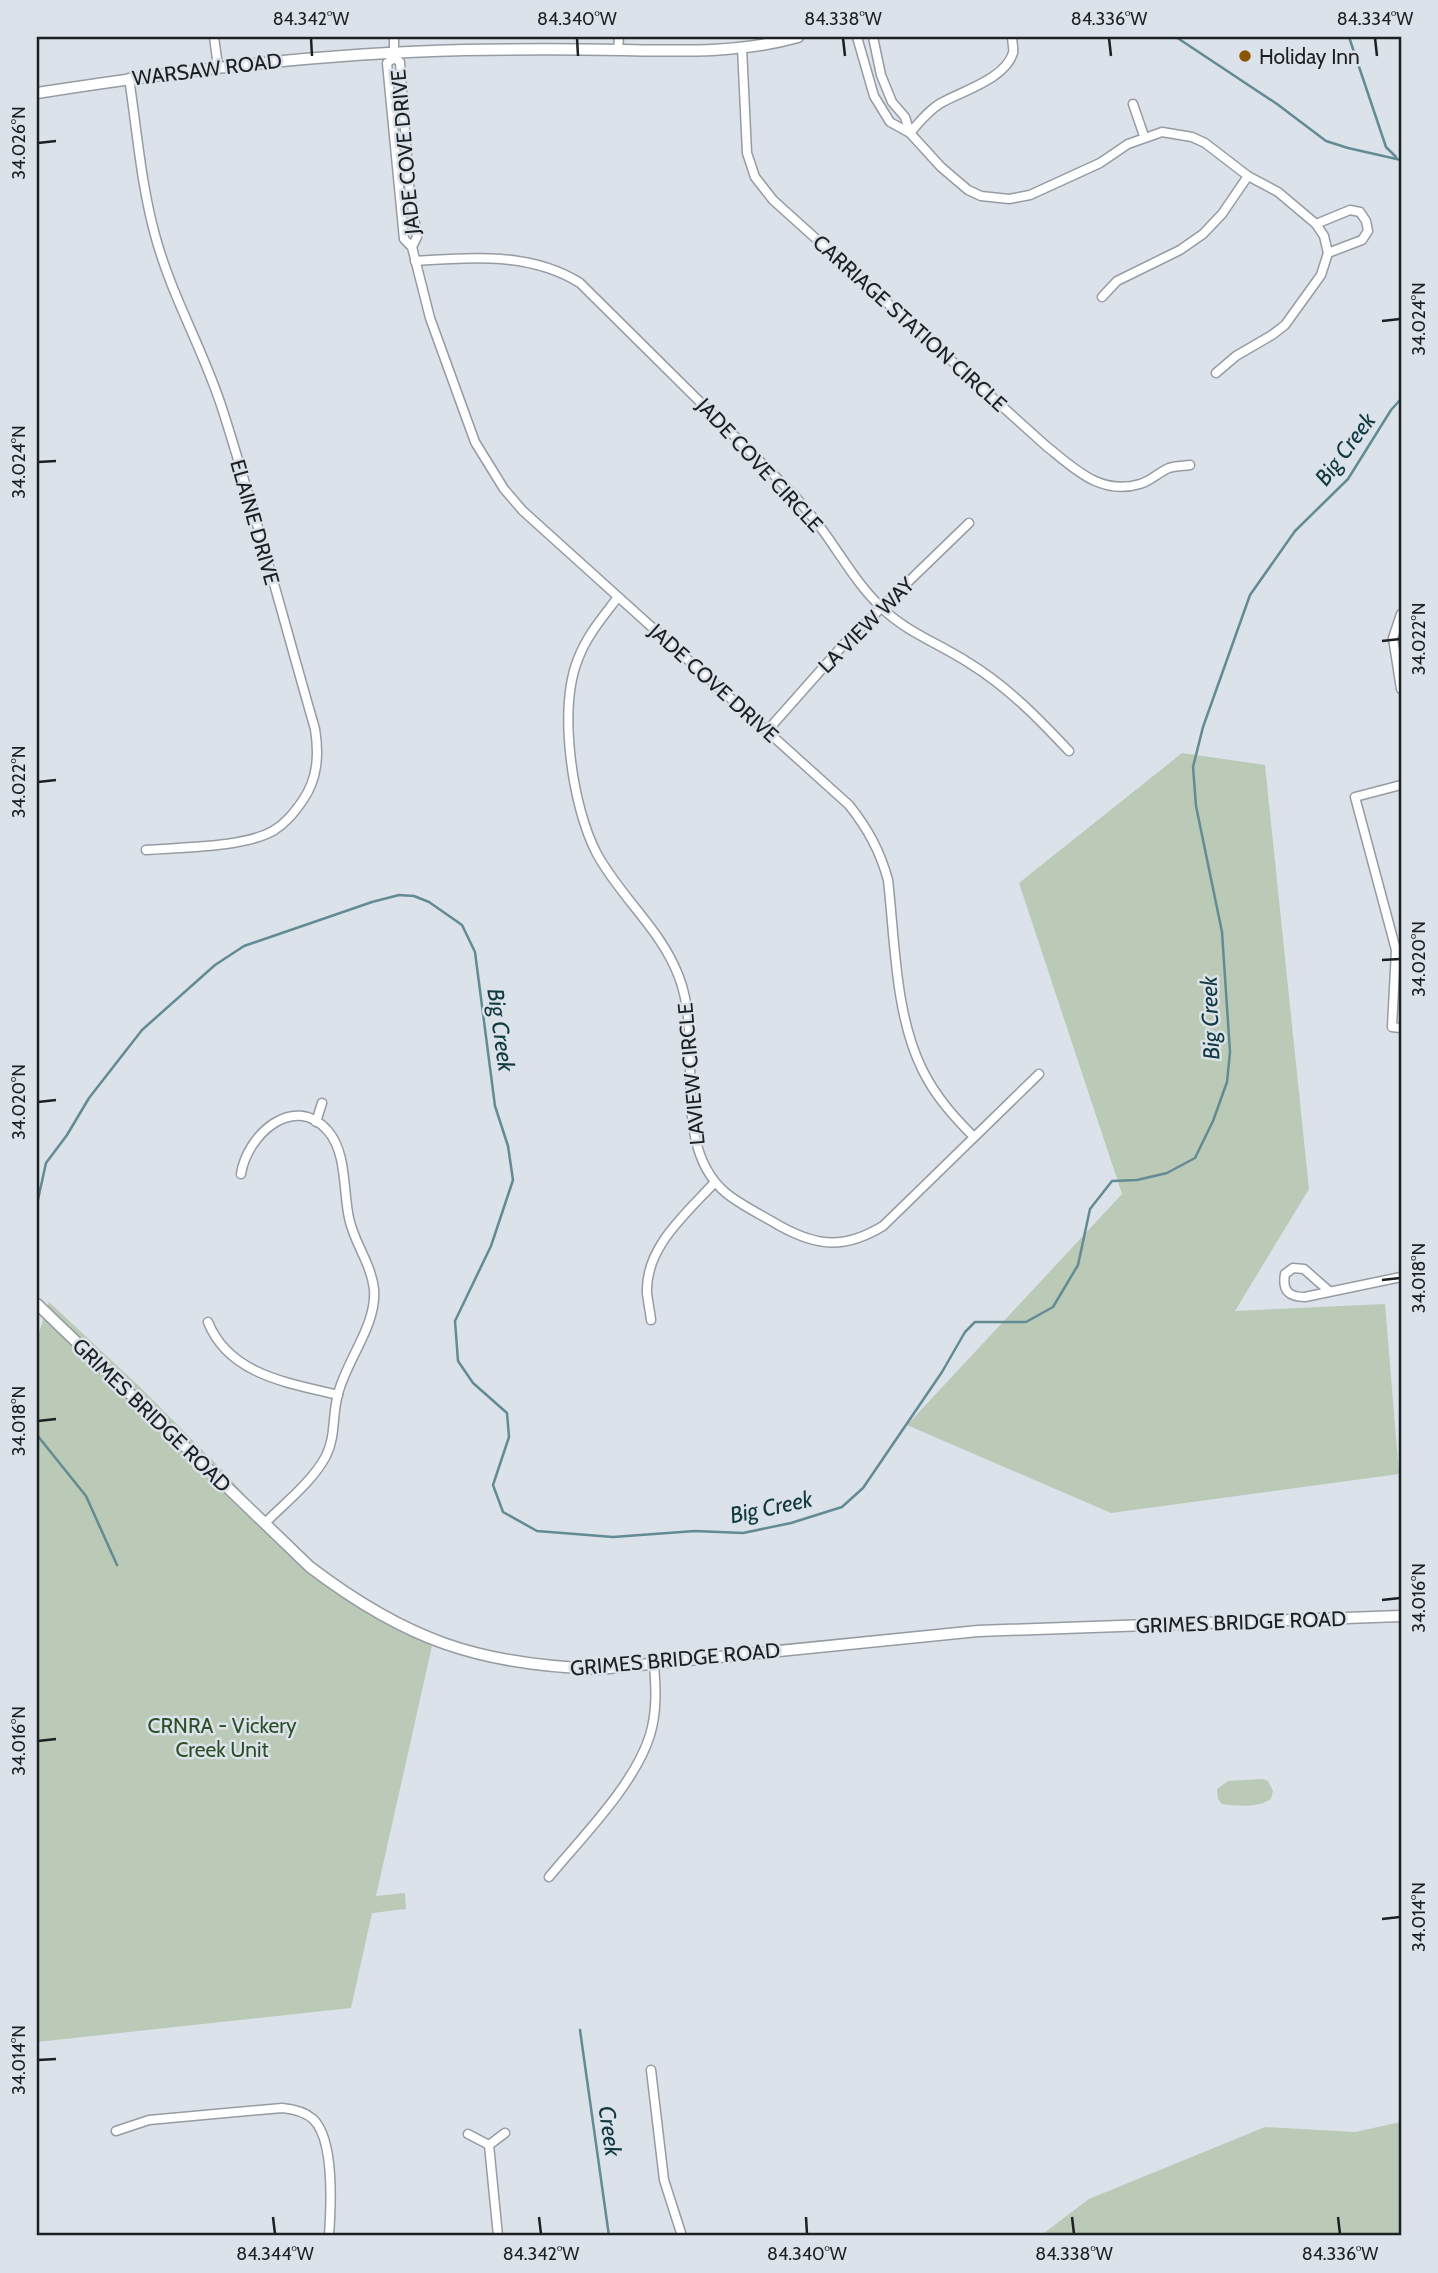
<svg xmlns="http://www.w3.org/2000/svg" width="1438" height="2273" font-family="Cabin,sans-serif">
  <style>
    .green { fill: #bacab7 }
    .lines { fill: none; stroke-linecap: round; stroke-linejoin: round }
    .stream { stroke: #638b93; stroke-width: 2.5 }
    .minor-casing { stroke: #959ca3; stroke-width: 11 }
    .tertiary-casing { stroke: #959ca3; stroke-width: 13 }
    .minor { stroke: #fff; stroke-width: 8 }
    .tertiary { stroke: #fff; stroke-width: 10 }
    .ticks { fill: none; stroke: #1d2023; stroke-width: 2.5 }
    .poi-dot { fill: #8b5604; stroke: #dbe2ea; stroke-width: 2.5 }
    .labels { text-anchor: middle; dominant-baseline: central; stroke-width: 5; stroke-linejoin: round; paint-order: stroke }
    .poi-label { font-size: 21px; fill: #1d2023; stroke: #dbe2ea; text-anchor: start }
    .street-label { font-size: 21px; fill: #1d2023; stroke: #dbe2ea }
    .park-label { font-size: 21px; fill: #2d4f27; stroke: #dbe2ea }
    .water-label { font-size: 23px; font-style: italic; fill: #103940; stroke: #dbe2ea }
    .neatline { fill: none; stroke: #1d2023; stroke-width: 2.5 }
    .ticks-label { font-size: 18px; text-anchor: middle; fill: #1d2023 }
  </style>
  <rect width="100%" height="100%" fill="#dbe2ea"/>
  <g class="green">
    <polygon points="1182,753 1265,765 1309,1189 1235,1311 1385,1304 1399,1474 1111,1513 907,1425 1122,1194 1019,883"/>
    <polygon points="49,1302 140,1387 225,1473 282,1536 345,1598 432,1646 376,1896 405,1893 406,1909 372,1913 351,2008 37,2042 37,1339"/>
    <path d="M1263,1779L1268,1781L1273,1791L1271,1799C1257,1808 1238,1806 1222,1804L1218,1799L1217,1789L1228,1781Z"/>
    <polygon points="1401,2122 1401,2236 1040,2236 1089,2199 1265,2127 1355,2132"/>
  </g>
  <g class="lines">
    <g class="stream">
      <polyline points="1176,37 1277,104 1326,141 1348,148 1401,160"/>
      <polyline points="1349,37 1386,147 1396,157"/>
      <polyline points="37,1204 46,1163 67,1135 89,1098 142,1030 215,965 244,946 372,902 399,895 414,896 429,902 462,925 475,952 495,1106 508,1146 513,1180 491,1246 455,1321 458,1361 473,1383 507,1413 509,1437 493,1485 503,1512 537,1531 613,1537 695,1531 743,1533 791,1523 842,1507 863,1488 942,1372 965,1332 975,1322 1026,1322 1053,1307 1078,1265 1090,1209 1112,1181 1137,1180 1167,1173 1195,1158 1213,1121 1227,1082 1230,1052 1222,932 1196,806 1193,767 1203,727 1250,595 1295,531 1348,479 1391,410 1401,399"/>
      <polyline points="37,1435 86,1496 117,1565"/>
      <polyline points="580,2030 609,2236"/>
    </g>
    <g class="minor-casing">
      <g id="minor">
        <polyline points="214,37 218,66"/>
        <polyline points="394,37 394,58 400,62 409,185 417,237 412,247"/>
        <polyline points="857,37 874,96 890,122 910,133 941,167 968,190 981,196 1009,199 1030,195 1100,163 1128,144 1162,132 1192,137 1205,143 1248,176 1278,192 1316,224 1324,236 1328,253 1321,275 1285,325 1272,335 1236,356 1216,373"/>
        <polyline points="873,37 881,75 892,102 905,117 910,133"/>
        <path d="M742,47L747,153L755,177L773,200L1045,445C1074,468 1100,496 1140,484C1151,481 1159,472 1169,468C1175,466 1184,466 1190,465"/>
        <polyline points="618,50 619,37"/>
        <path d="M394,58L387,63L404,239L412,247L430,318L475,442L504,489L523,511L849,805C868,829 880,851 888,880C895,941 895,1014 922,1069C935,1096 954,1117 974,1137"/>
        <path d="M129,78C137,131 141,184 155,235C171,295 203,349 222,408C256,514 284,622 315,729C319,754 318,778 303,800C294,813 286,823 273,831C242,848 181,847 146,850"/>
        <polyline points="1133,104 1144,136"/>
        <path d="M910,133C919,122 929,110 941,103C962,91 1005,79 1013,53C1014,49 1012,41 1012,37"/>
        <polyline points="1316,224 1350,210 1360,212 1366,221 1368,231 1362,240 1328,253"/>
        <path d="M415,261C470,257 531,252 580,283L794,495C803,506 813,517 821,528C841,555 858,586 883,609C908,633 940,644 969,663C1008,687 1038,718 1069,751"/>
        <polyline points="1102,297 1117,281 1180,250 1203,234 1222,214 1248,176"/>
        <path d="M618,597C603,617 587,635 578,659C558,709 572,807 597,854C621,898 661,929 679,977C705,1044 668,1144 726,1193C742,1206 762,1215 780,1226C818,1247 845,1249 883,1226L1039,1074"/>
        <polyline points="1401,614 1393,638 1401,689"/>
        <polyline points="767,731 844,644 969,523"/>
        <polyline points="1401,785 1355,797 1396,950 1392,1027 1401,1028"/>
        <polyline points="316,1122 322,1103"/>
        <path d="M241,1174C247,1135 294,1092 328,1131C347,1153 343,1191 349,1218C354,1243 371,1263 374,1289C377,1325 347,1359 338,1394C332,1415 336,1436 326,1456C312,1482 285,1503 265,1523"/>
        <path d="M1329,1291L1304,1269L1293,1268L1285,1274C1282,1291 1289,1297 1305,1297L1401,1277"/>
        <path d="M651,1320C650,1311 648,1302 647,1293C645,1247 687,1213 715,1182"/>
        <path d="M208,1322C229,1375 289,1383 338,1395"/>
        <path d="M549,1877C582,1837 635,1784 650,1735C657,1712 656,1688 654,1665"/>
        <polyline points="651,2070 664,2180 682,2236"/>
        <path d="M116,2131L149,2120L282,2108C293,2109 304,2111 313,2119C335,2140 331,2207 329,2236"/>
        <polyline points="468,2134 489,2145 505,2133"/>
        <polyline points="489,2145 498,2236"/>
      </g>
    </g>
    <g class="tertiary-casing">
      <g id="tertiary">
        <path d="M37,93C179,71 320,53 464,50C517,49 570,49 624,50C682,51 741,53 798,37"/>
        <path d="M37,1304L310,1567C406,1640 479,1665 599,1669L978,1631L1401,1616"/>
      </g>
    </g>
    <use href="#minor" class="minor"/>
    <use href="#tertiary" class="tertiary"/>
  </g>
  <path class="ticks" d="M311,38L312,56M577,38L578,56M843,38L845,56M1109,38L1111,56M1375,38L1377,56M38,143L56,141M1382,321L1400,319M38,462L56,461M1382,641L1400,639M38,782L56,780M1382,960L1400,959M38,1102L56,1100M1382,1280L1400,1278M38,1421L56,1419M1382,1600L1400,1598M38,1741L56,1739M1382,1919L1400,1917M38,2060L56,2059M273,2217L275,2234M539,2217L541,2234M806,2217L807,2234M1072,2217L1074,2234M1338,2217L1340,2234"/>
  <circle class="poi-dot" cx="1245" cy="56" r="7"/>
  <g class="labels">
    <g class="poi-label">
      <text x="1259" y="56">Holiday Inn</text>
    </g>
    <g class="street-label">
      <text transform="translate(207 69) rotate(-7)">WARSAW ROAD</text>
      <text transform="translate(405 152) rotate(-95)">JADE COVE DRIVE</text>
      <text transform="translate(910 323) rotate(42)">CARRIAGE STATION CIRCLE</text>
      <text transform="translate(760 465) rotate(47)">JADE COVE CIRCLE</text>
      <text transform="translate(255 522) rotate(74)">ELAINE DRIVE</text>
      <text transform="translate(866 625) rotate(-45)">LA VIEW WAY</text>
      <text transform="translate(714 683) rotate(42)">JADE COVE DRIVE</text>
      <text transform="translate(691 1074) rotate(-95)">LAVIEW CIRCLE</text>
      <text transform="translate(152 1415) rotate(44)">GRIMES BRIDGE ROAD</text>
      <text transform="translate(1241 1622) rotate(-2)">GRIMES BRIDGE ROAD</text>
      <text transform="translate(675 1659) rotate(-5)">GRIMES BRIDGE ROAD</text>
    </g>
    <g class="park-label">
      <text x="222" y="1725">CRNRA - Vickery<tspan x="222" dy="24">Creek Unit</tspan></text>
    </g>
    <g class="water-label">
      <text transform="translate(1345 449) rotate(-53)">Big Creek</text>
      <text transform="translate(1210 1018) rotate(-92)">Big Creek</text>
      <text transform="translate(501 1030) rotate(82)">Big Creek</text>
      <text transform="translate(771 1507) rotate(-12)">Big Creek</text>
      <text transform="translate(610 2131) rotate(82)">Creek</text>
    </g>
  </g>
  <rect width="1438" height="2273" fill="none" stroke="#dbe2ea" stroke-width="77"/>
  <rect x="38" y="38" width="1362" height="2196" class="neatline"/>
  <g class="ticks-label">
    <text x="311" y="25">84.342°W</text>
    <text x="577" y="25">84.340°W</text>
    <text x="843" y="25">84.338°W</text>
    <text x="1109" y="25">84.336°W</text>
    <text x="1375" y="25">84.334°W</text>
    <text transform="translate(19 143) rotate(-90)" y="6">34.026°N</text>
    <text transform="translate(1419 319) rotate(-90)" y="6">34.024°N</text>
    <text transform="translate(19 462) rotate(-90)" y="6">34.024°N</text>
    <text transform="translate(1419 639) rotate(-90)" y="6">34.022°N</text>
    <text transform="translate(19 782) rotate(-90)" y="6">34.022°N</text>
    <text transform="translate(1419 959) rotate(-90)" y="6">34.020°N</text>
    <text transform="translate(19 1102) rotate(-90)" y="6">34.020°N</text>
    <text transform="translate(1419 1278) rotate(-90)" y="6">34.018°N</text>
    <text transform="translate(19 1421) rotate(-90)" y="6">34.018°N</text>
    <text transform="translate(1419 1598) rotate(-90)" y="6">34.016°N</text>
    <text transform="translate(19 1741) rotate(-90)" y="6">34.016°N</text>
    <text transform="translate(1419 1917) rotate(-90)" y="6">34.014°N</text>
    <text transform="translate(19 2060) rotate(-90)" y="6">34.014°N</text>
    <text x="275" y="2260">84.344°W</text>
    <text x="541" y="2260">84.342°W</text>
    <text x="807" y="2260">84.340°W</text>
    <text x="1074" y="2260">84.338°W</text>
    <text x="1340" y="2260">84.336°W</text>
  </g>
</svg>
